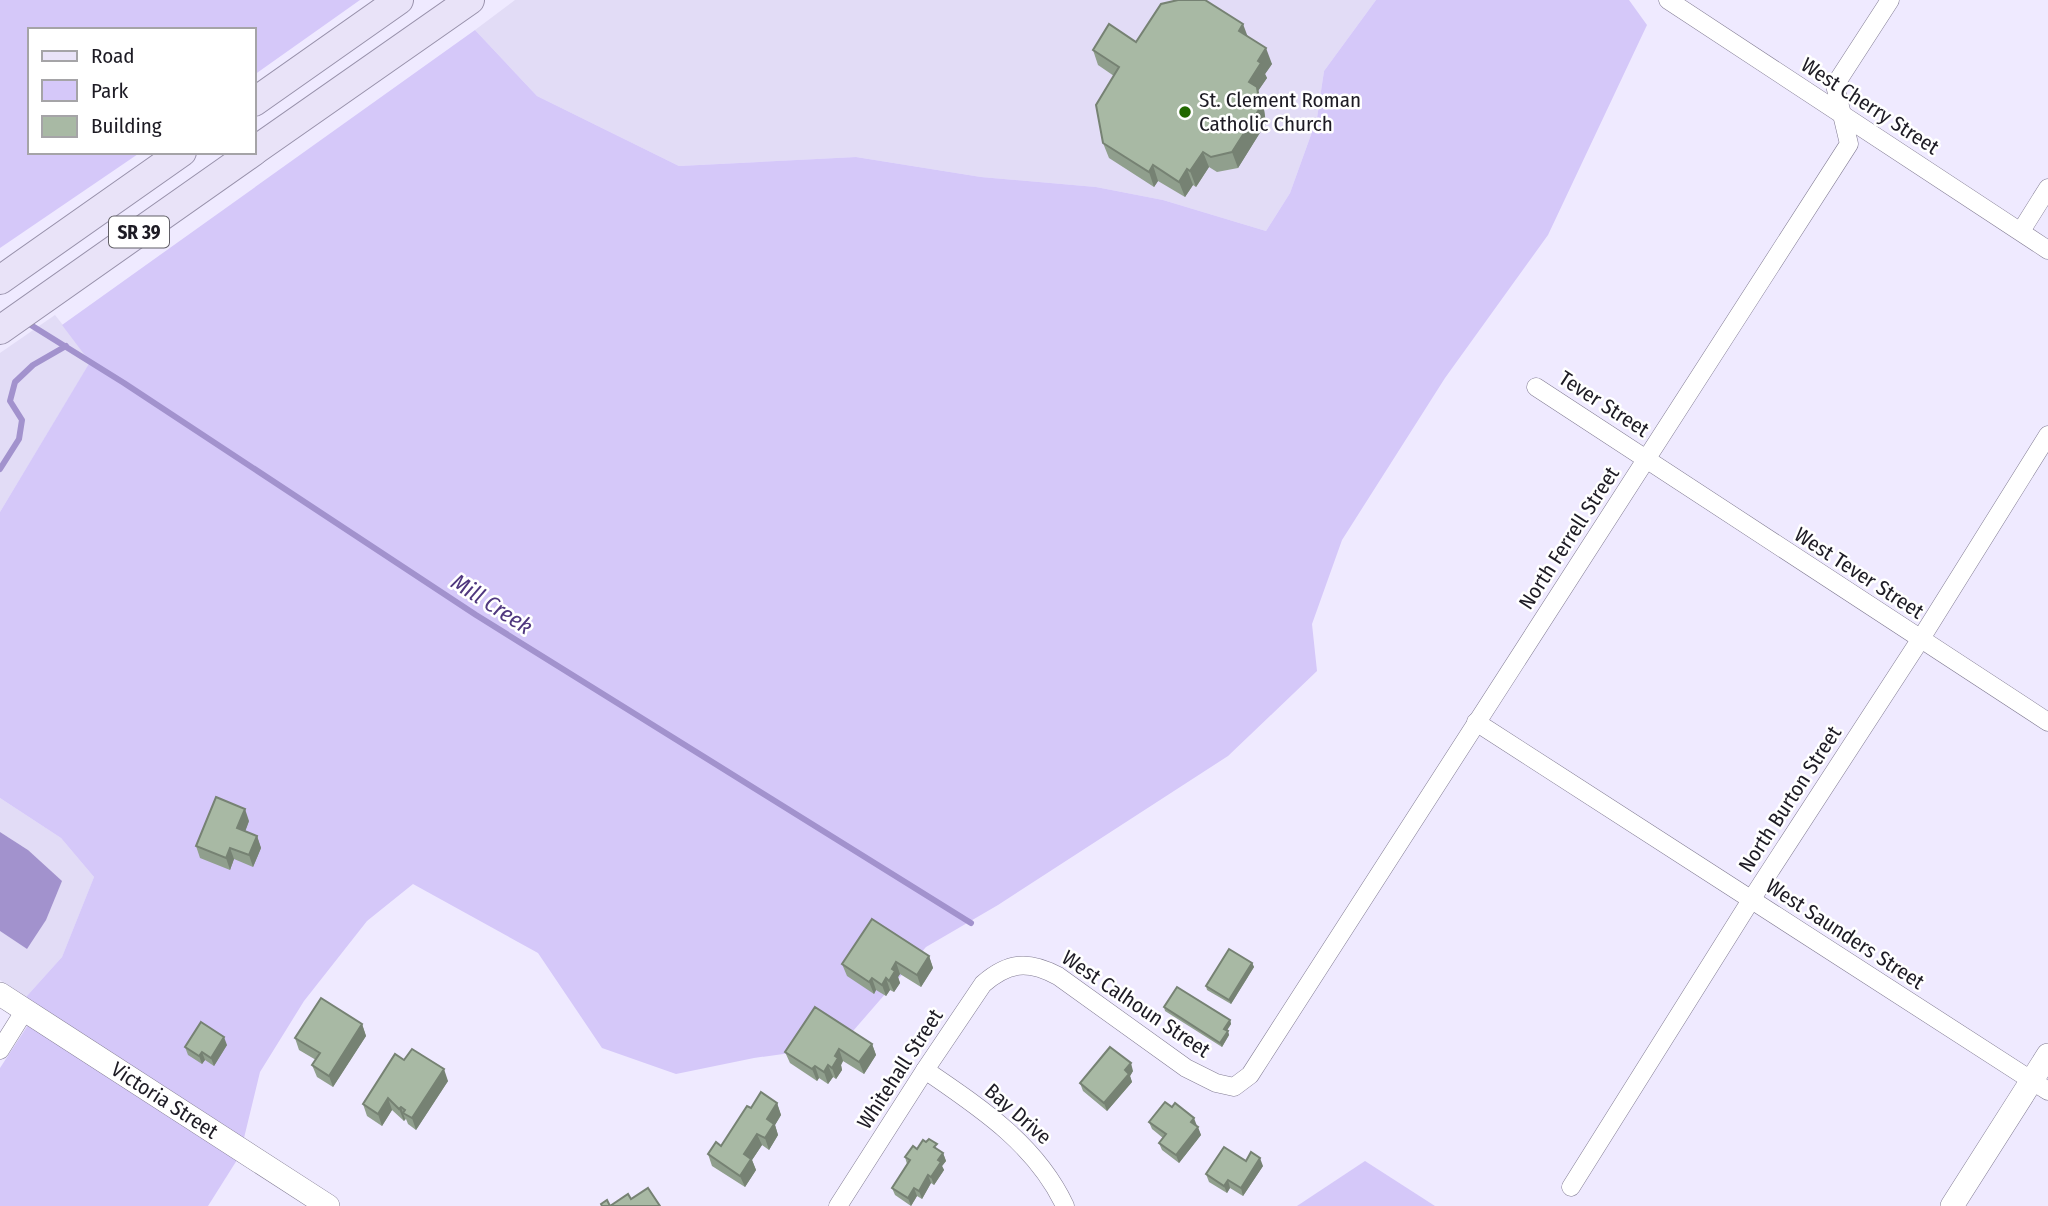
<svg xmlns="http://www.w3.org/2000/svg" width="2048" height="1206" font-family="'Fira Sans Condensed',sans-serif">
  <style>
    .built { fill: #e2dcf6 }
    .green { fill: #d5c8f9 }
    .water { fill: #a292cd }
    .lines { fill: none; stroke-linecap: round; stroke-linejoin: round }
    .stream { stroke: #a292cd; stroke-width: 6 }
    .minor-casing { stroke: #827c93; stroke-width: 19 }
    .tertiary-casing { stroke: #827c93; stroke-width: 24 }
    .primary-casing { stroke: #9891ab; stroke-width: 30 }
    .minor { stroke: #fff; stroke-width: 18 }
    .tertiary { stroke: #fff; stroke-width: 23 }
    .primary { stroke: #e9e3f8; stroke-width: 28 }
    .wall { fill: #909f8d }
    .shaded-wall { fill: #768273 }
    .building { fill: #a8b9a4; stroke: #768273; stroke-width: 2 }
    .poi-dot { fill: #226800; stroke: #fff; stroke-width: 2.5 }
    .labels { text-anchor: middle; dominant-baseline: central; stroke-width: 5; stroke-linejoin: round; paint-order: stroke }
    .shield { fill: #fff; stroke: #615f66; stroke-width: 2 }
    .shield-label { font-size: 19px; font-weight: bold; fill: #1d1b24 }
    .poi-label { font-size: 21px; fill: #1d1b24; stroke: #fff; text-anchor: start }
    .street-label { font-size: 21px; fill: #1d1b24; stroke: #fff }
    .water-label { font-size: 23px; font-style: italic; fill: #4f377e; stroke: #fff }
  </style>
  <rect width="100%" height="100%" fill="#efeaff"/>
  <g class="built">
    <polygon points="515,0 1376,0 1324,71 1317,118 1290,193 1266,231 1163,200 1096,187 981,177 856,157 679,166 537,96 475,30"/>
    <polygon points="55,315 91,361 0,512 0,353"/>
    <polygon points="0,798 61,838 94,877 62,957 26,997 0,980 0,931 27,949 28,850 0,832"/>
  </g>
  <g class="green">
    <polygon points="0,0 360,0 254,75 254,30 30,30 30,152 141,152 0,248"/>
    <polygon points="1376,0 1629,0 1647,25 1548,235 1445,378 1342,540 1312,624 1317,671 1228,756 998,905 926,947 840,1046 754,1058 676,1074 602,1048 538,953 413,884 367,921 304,1001 260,1072 244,1138 26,997 62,957 94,877 61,838 0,798 0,512 90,362 62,325 475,30 537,96 679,166 856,157 981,177 1096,187 1163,200 1266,231 1290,193 1317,118 1324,71"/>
    <polygon points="28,1025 237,1160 208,1206 0,1206 0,1068"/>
    <polygon points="1365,1161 1435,1206 1297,1206"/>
  </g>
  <polygon class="water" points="0,832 28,850 62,881 46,920 27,949 0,931"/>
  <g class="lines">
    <g class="stream">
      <polyline points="26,322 124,383 476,615 971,923"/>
      <polyline points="0,469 19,439 22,420 10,401 15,382 33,365 66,346"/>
    </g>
    <g class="minor-casing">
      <g id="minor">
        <polyline points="1668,0 2048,250"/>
        <polyline points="2021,231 2048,188"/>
        <polyline points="1536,387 2048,722"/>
        <polyline points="1476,722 2048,1091"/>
        <polyline points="0,1050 25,1010"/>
        <path d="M925,1070C979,1107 1036,1144 1065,1206"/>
        <polyline points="1571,1187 1751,900 1920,640 2048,435"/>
        <path d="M838,1206L925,1070L983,984C1008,962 1028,960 1058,976L1186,1068L1216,1083L1234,1087L1250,1075L1849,144L1835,85L1890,0"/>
      </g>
    </g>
    <g class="tertiary-casing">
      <g id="tertiary">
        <path id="s1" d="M0,994L328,1206"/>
        <polyline points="1952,1206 2048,1055"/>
      </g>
    </g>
    <g class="primary-casing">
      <g id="primary">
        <polyline points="254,102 399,0"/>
        <polyline points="254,151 470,0"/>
        <polyline points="0,280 182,152"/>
        <polyline points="0,330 253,152"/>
      </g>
    </g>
    <use href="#minor" class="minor"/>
    <use href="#tertiary" class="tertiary"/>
    <use href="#primary" class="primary"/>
  </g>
  <g class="wall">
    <polygon points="1248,37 1272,64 1265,74 1267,78 1258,91 1263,103 1266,123 1238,168 1217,172 1209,167 1196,187 1193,185 1185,197 1158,181 1154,187 1109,158 1103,143 1114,76 1098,65 1093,50 1136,42"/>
    <polygon points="249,821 245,831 257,836 261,848 253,867 234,859 230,870 200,858 196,846"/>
    <polygon points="929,956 933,968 921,987 900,974 898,977 900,983 894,992 890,990 886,996 876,990 874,994 847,976 842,964"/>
    <polygon points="1252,963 1254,967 1231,1004 1207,990 1206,986"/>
    <polygon points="1164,1007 1230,1020 1231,1024 1227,1030 1229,1035 1222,1047 1165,1011"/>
    <polygon points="362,1024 366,1036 333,1087 317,1077 312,1065 316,1060 299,1050 295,1038"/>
    <polygon points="872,1044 876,1055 864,1074 843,1061 841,1065 842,1070 836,1079 833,1077 828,1084 819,1078 817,1081 790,1063 785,1052"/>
    <polygon points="227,1045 214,1066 205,1060 202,1064 188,1055 185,1047"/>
    <polygon points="404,1060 448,1081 416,1130 408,1124 406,1119 404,1121 392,1110 382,1126 367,1116 363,1104"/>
    <polygon points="1133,1071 1130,1076 1132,1082 1107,1111 1083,1091 1080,1083"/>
    <polygon points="777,1103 781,1115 775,1125 778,1135 769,1150 762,1145 752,1160 756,1170 745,1187 712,1166 708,1154 721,1146 751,1108"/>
    <polygon points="1149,1122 1197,1126 1201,1135 1179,1163 1162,1150 1159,1143 1163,1138 1152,1129"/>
    <polygon points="926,1142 943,1153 946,1161 942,1166 944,1170 934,1185 931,1183 922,1199 917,1196 911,1206 895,1195 892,1188 907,1164 905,1157"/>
    <polygon points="1246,1161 1263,1166 1243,1196 1230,1188 1227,1193 1209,1182 1206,1174"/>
  </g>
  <g class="shaded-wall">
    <polygon points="1243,24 1249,40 1239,31"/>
    <polygon points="1266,48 1272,64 1265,74 1267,78 1258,91 1263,103 1266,123 1238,168 1232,152 1249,82 1258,61"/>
    <polygon points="1203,152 1209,167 1196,187 1190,171"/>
    <polygon points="1153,165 1158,181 1154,187 1149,172"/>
    <polygon points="1187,169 1193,185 1185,197 1179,182"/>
    <polygon points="245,809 249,821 242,840 237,828"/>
    <polygon points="257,836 261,848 253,867 249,855"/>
    <polygon points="230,848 234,859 230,870 226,858"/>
    <polygon points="929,956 933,968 921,987 917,975"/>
    <polygon points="896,962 900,974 898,977 900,983 894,992 889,981 892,969"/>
    <polygon points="1252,963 1254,967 1231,1004 1229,1000"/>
    <polygon points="872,978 876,990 874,994 869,982"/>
    <polygon points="886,978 890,990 886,996 882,985"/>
    <polygon points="1230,1020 1231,1024 1226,1032 1224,1029"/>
    <polygon points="362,1024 366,1036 333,1087 329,1076"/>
    <polygon points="1228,1031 1229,1035 1222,1047 1220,1043"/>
    <polygon points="224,1037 227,1045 214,1066 211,1058"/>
    <polygon points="872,1044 876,1055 864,1074 859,1062"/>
    <polygon points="839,1049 843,1061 841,1065 842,1070 836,1079 832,1068 835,1056"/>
    <polygon points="202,1052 205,1060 202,1064 199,1056"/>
    <polygon points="1131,1063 1133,1071 1130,1076 1132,1082 1107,1111 1104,1103 1125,1070"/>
    <polygon points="828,1065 833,1077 828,1084 824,1072"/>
    <polygon points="815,1066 819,1078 817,1081 812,1069"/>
    <polygon points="444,1069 448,1081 416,1130 412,1118"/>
    <polygon points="388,1098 392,1110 382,1126 378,1114"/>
    <polygon points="777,1103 781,1115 775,1125 778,1135 769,1150 765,1138 767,1119"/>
    <polygon points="401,1107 405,1119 404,1121 399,1109"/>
    <polygon points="1194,1118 1197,1126 1194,1130 1191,1122"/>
    <polygon points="1198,1127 1201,1135 1179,1163 1176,1155"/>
    <polygon points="757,1134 762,1145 752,1160 756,1170 745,1187 740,1176 744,1154"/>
    <polygon points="943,1153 946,1161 942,1166 944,1170 934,1185 931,1177 938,1160"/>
    <polygon points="1260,1158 1263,1166 1243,1196 1241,1188"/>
    <polygon points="928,1175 931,1183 922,1199 919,1191"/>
    <polygon points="1228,1180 1230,1188 1227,1193 1224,1186"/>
    <polygon points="914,1188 917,1196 911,1206 908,1198"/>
  </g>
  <g class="building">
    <polygon points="1178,0 1205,0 1243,24 1239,31 1266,48 1258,61 1261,63 1249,82 1257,87 1260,108 1232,152 1211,157 1203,152 1190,171 1187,169 1179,182 1153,165 1149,172 1103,143 1096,105 1119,67 1093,50 1109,24 1136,42 1161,4"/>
    <polygon points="216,797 245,809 237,828 257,836 249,855 230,848 226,858 196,846"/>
    <polygon points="872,919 929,956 917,975 896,962 892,969 895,971 889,981 886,978 882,985 872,978 869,982 842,964"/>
    <polygon points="1229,949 1252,963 1229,1000 1206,986"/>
    <polygon points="1177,987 1230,1020 1224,1029 1228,1031 1220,1043 1164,1007"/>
    <polygon points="321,998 362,1024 329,1076 312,1065 320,1053 295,1038"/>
    <polygon points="815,1007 872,1044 859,1062 839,1049 835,1056 838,1058 832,1068 828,1065 824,1072 815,1066 812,1069 785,1052"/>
    <polygon points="201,1022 224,1037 211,1058 202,1052 199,1056 185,1047"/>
    <polygon points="1110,1047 1131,1063 1125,1070 1129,1074 1104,1103 1080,1083"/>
    <polygon points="412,1049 444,1069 412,1118 403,1113 405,1110 401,1107 399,1109 388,1098 378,1114 363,1104 395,1054 404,1060"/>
    <polygon points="761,1092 777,1103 767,1119 774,1124 765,1138 757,1134 744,1154 751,1159 740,1176 708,1154 716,1142 721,1146 747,1106 751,1108"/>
    <polygon points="1165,1102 1172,1107 1175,1103 1194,1118 1191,1122 1198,1127 1176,1155 1159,1143 1166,1134 1149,1122"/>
    <polygon points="929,1139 937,1144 934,1147 943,1153 938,1160 941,1162 931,1177 928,1175 919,1191 914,1188 908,1198 892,1188 910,1160 905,1157 913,1146 917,1149 923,1140 926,1142"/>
    <polygon points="1224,1147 1246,1161 1251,1152 1260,1158 1241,1188 1228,1180 1224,1186 1206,1174"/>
    <polygon points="648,1188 660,1206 602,1206 601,1204 607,1200 610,1206 628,1194 631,1199"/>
  </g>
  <circle class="poi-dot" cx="1185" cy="112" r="7"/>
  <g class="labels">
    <rect class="shield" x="109" y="216.5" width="60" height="31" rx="5"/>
    <g class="shield-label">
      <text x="139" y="232">SR 39</text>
    </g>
    <g class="poi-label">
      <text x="1199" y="100">St. Clement Roman<tspan x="1199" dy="24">Catholic Church</tspan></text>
    </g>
    <g class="street-label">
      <text transform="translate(1870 106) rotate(33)">West Cherry Street</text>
      <text transform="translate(1604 404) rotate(33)">Tever Street</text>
      <text transform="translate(1569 538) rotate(-57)">North Ferrell Street</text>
      <text transform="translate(1859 573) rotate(33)">West Tever Street</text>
      <text transform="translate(1790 799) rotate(-57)">North Burton Street</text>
      <text transform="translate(1845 934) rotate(33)">West Saunders Street</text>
      <text transform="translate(1136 1004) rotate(34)">West Calhoun Street</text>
      <text transform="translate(900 1069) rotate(-57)">Whitehall Street</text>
      <text stroke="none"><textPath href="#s1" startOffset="196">Victoria Street</textPath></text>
      <text transform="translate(1018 1114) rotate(41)">Bay Drive</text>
    </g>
    <g class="water-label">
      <text transform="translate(492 604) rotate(33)">Mill Creek</text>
    </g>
  </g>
  <rect x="28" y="28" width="228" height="126" fill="#ffffff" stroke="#a5a4a7" stroke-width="2"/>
  <rect x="42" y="51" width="35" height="10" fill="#e9e3f8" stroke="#a5a4a7" stroke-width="2"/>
  <text x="91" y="63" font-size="21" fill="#1d1b24">Road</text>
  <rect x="42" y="80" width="35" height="21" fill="#d5c8f9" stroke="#a5a4a7" stroke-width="2"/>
  <text x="91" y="98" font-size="21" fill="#1d1b24">Park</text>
  <rect x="42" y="116" width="35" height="21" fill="#a8b9a4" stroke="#a5a4a7" stroke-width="2"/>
  <text x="91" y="133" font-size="21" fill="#1d1b24">Building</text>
</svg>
